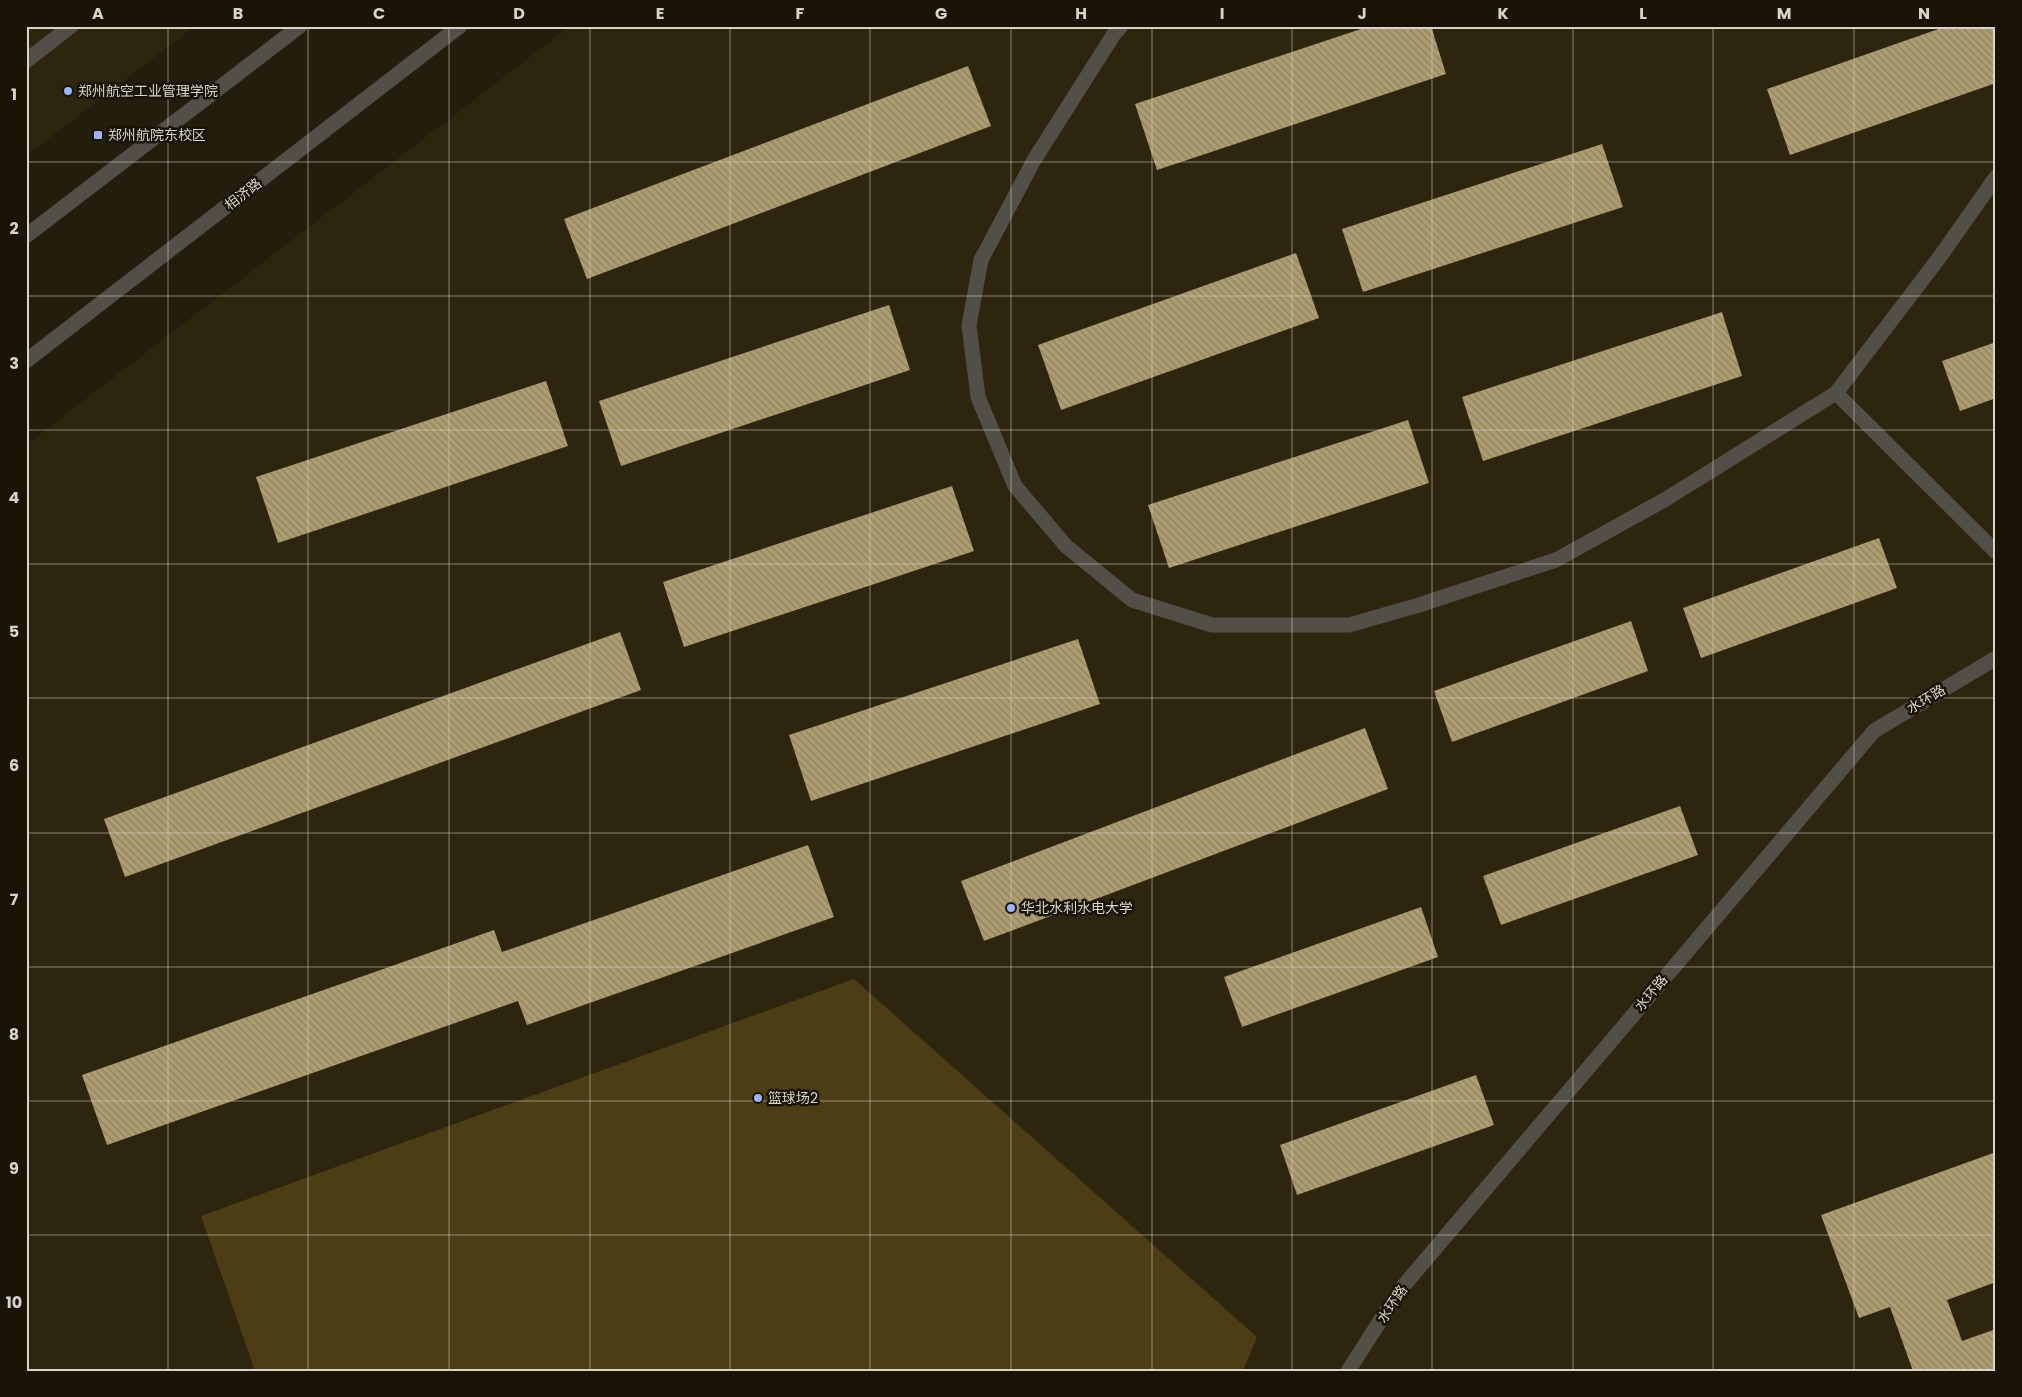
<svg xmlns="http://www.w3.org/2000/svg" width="2022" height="1397" font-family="Poppins,'Noto Sans SC',sans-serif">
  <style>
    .built { fill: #2d250e }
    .green { fill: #4c3d15 }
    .building { fill: url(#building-back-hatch) }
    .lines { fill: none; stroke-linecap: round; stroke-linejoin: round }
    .minor { stroke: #524f48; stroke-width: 15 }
    .grid { fill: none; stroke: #d8d4ca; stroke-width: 1; stroke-opacity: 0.55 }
    .poi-dot { fill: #9bb4fd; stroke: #191405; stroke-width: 2 }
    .labels { text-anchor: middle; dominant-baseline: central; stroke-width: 5; stroke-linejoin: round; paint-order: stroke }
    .poi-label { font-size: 14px; fill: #d8d4ca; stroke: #191405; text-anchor: start }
    .street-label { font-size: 14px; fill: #d8d4ca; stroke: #191405 }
    .neatline { fill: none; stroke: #d8d4ca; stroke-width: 2 }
    .grid-label { font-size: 16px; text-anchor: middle; font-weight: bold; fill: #d8d4ca }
  </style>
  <defs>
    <pattern id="building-back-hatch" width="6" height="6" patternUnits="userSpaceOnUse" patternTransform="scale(1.25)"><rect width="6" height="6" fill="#ae9d71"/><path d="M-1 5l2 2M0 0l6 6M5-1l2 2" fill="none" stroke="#8d8161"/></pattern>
  </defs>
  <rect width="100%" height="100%" fill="#231d0d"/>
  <g class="built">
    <polygon points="26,26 195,26 26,156"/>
    <polygon points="570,26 1996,26 1996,1371 26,1371 26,445"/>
  </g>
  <polygon class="green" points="854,979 1257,1337 1243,1371 255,1371 201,1216"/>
  <g class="building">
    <polygon points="1370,26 1431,26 1446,74 1157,170 1135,104"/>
    <polygon points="1947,26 1996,26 1996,83 1790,155 1767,89"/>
    <polygon points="968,66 991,126 587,279 564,219"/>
    <polygon points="1602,144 1623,207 1363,292 1342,229"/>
    <polygon points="1296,253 1319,318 1061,410 1038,345"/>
    <polygon points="889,305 910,370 621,466 599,401"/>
    <polygon points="1722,312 1742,376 1483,461 1462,397"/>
    <polygon points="1996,342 1996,398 1960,411 1942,361"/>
    <polygon points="546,381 568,446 278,543 256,477"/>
    <polygon points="1408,420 1429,483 1169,568 1148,505"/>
    <polygon points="952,486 974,551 684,647 663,582"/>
    <polygon points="1879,538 1897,588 1701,658 1683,608"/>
    <polygon points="1631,621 1648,671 1452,742 1434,691"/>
    <polygon points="620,632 641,690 125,877 104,819"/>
    <polygon points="1078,639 1100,704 811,801 789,735"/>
    <polygon points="1365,728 1388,789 984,941 961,881"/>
    <polygon points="1680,806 1698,855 1501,925 1483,876"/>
    <polygon points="808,845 834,917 527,1025 518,1001 107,1145 82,1075 494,930 502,952"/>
    <polygon points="1421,907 1438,957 1242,1027 1224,977"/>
    <polygon points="1476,1075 1494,1125 1297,1195 1280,1145"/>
    <polygon points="1996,1152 1996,1282 1947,1300 1962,1341 1996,1329 1996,1371 1913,1371 1890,1307 1859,1318 1821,1215"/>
  </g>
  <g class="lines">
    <g class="minor">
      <polyline points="1121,26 1114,34 1034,160 981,260 969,325 978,397 1015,486 1066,546 1132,600 1212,625 1349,625 1419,605 1556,560 1666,499 1836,393 1939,258 1996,177"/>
      <polyline points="26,61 71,26"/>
      <polyline points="26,236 300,26"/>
      <polyline points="26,361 460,26"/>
      <polyline points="1836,393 1996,552"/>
      <polyline points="1348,1371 1400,1290 1874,731 1996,658"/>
    </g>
  </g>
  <path class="grid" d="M168,26V1371M308,26V1371M449,26V1371M590,26V1371M730,26V1371M870,26V1371M1011,26V1371M1152,26V1371M1292,26V1371M1432,26V1371M1573,26V1371M1713,26V1371M1854,26V1371M26,162H1996M26,296H1996M26,430H1996M26,564H1996M26,698H1996M26,833H1996M26,967H1996M26,1101H1996M26,1235H1996"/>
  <g class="poi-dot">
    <circle cx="68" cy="91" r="5"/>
    <rect x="93" y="130" width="10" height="10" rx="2.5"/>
    <circle cx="1011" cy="908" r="5"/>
    <circle cx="758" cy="1098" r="5"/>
  </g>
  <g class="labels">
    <g class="poi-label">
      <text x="78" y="91">郑州航空工业管理学院</text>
      <text x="108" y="135">郑州航院东校区</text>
      <text x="1021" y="908">华北水利水电大学</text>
      <text x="768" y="1098">篮球场2</text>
    </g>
    <g class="street-label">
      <text transform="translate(243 194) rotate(-38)">相济路</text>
      <text transform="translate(1926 699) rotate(-31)">水环路</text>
      <text transform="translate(1651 993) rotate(-50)">水环路</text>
      <text transform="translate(1392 1304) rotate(-56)">水环路</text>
    </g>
  </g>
  <rect width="2022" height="1397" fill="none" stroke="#191405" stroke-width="55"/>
  <rect x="28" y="28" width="1966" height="1342" class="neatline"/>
  <g class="grid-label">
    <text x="98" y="19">A</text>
    <text x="238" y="19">B</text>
    <text x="379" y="19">C</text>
    <text x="519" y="19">D</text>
    <text x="660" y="19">E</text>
    <text x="800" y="19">F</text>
    <text x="941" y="19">G</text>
    <text x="1081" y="19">H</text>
    <text x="1222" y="19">I</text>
    <text x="1362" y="19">J</text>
    <text x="1503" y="19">K</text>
    <text x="1643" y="19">L</text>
    <text x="1784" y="19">M</text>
    <text x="1924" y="19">N</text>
    <text x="14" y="100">1</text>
    <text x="14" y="234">2</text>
    <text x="14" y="369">3</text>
    <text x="14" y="503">4</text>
    <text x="14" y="637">5</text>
    <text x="14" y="771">6</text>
    <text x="14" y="905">7</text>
    <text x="14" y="1040">8</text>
    <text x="14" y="1174">9</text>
    <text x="14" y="1308">10</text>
  </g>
</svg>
